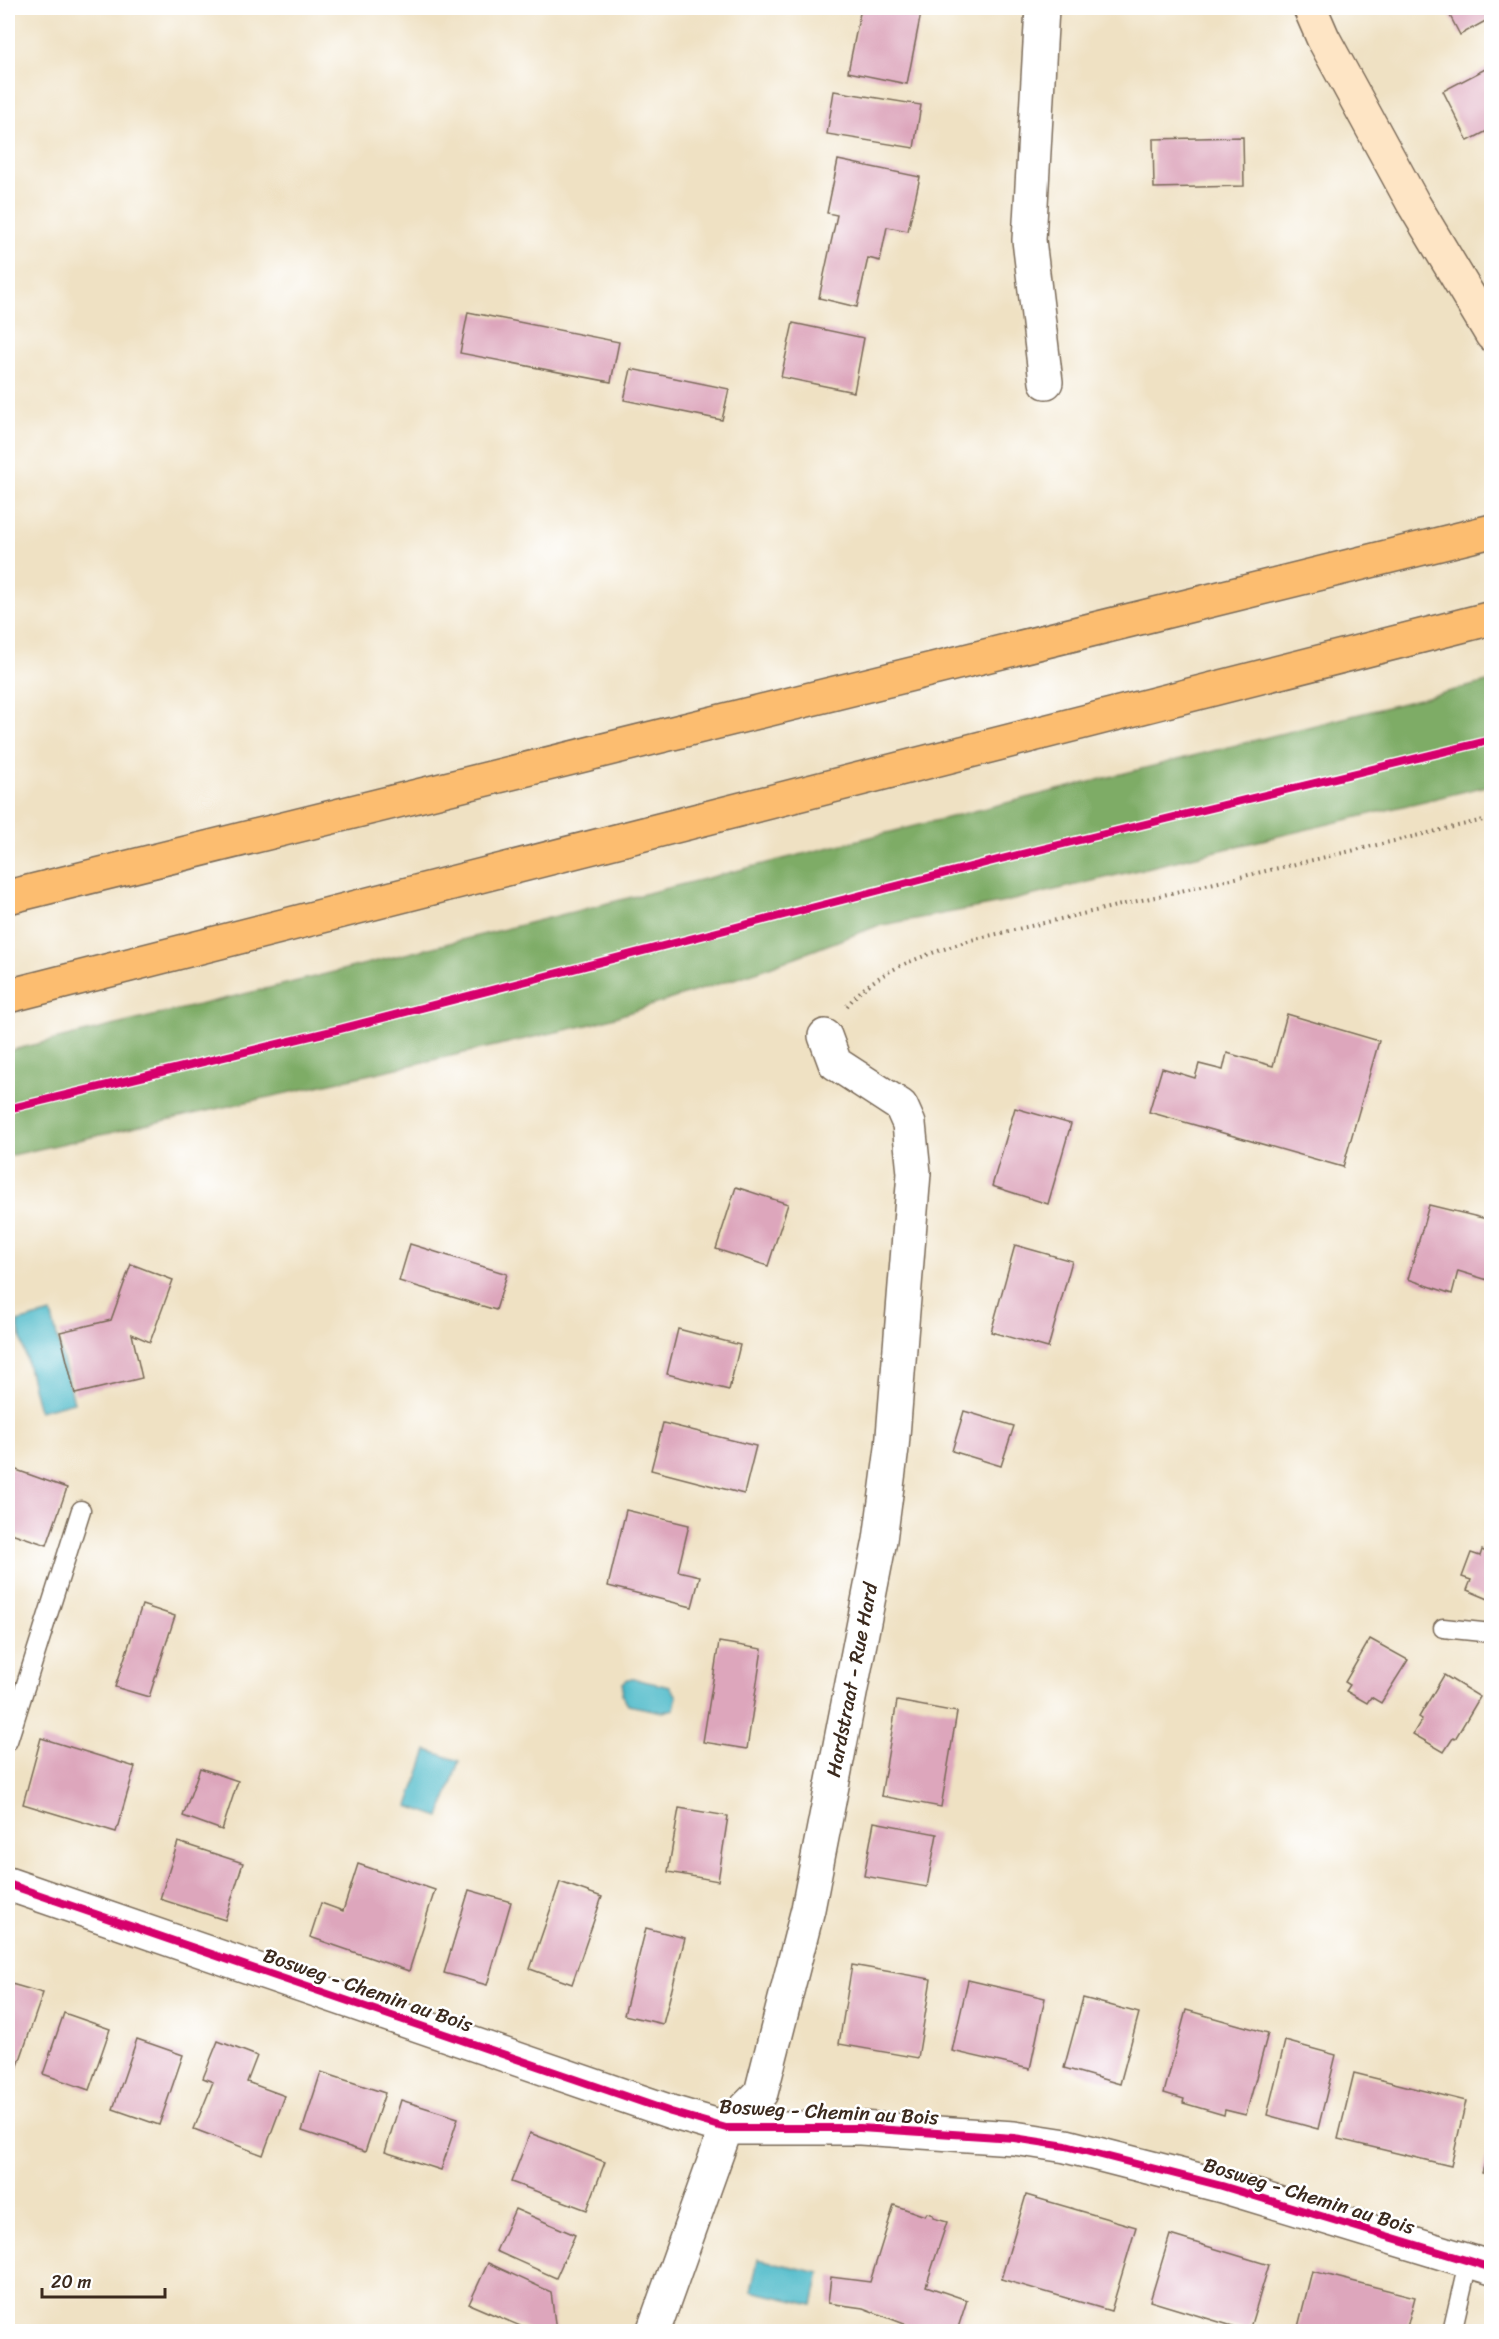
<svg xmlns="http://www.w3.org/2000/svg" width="1499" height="2339" font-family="Sriracha,sans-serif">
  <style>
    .forest { fill: #7eac66; stroke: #5c6b42; stroke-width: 1.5 }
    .water { fill: #4ebac9; stroke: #447274; stroke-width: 1.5 }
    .building { fill: #dda6bc }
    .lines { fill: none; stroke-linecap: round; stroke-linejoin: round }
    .lane-casing { stroke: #7a6a58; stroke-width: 21 }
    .street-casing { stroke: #7a6a58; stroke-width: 36 }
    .secondary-casing { stroke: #7a6a58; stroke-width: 36 }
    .highway-casing { stroke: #7a6a58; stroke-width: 36 }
    .path { stroke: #7a6a58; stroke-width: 4; stroke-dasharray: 1.5 4.5; stroke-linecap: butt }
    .lane { stroke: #fff; stroke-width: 18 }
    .street { stroke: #fff; stroke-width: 33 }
    .secondary { stroke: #fee5c5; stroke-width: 33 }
    .highway { stroke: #fcbd6f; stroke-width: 33 }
    .cycleway-casing { stroke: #fff; stroke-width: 11 }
    .cycleway { stroke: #d6006c; stroke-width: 8 }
    .labels { text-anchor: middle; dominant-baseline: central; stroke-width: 5; stroke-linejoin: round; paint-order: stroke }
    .street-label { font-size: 20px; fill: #3b2a1e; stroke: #fff }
  </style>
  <rect width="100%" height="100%" fill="#fff"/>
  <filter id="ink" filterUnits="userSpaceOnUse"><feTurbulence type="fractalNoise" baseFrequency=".0167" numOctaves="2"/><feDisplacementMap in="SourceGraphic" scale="12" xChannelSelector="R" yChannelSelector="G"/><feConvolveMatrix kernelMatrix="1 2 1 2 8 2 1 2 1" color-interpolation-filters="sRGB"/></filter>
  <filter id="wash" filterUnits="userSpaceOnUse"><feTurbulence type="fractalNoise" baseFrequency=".008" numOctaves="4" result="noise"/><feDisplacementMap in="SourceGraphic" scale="24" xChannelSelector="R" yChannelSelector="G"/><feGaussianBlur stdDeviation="1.35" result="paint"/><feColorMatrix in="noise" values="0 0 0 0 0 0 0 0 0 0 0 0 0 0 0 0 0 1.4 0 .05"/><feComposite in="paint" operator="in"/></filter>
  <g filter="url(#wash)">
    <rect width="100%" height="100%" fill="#efe1c3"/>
    <polygon class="forest" points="1491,681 1491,785 1001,903 877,926 759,971 596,1023 8,1156 8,1051 290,983"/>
    <g class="water">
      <polygon points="51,1313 74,1402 39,1411 17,1322"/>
      <polygon points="628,1679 634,1679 670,1687 677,1696 674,1709 663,1712 628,1705 622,1695 623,1683"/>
      <polygon points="427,1750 459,1761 440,1817 408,1806"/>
      <polygon points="758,2259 820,2273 813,2305 751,2291"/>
    </g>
    <g id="blocks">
      <g class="building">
        <polygon points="861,8 922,8 907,84 848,72"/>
        <polygon points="1446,8 1491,8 1491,18 1460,35"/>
        <polygon points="1491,66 1491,129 1468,141 1443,91"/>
        <polygon points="834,91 921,105 914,148 827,134"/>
        <polygon points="1243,137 1244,186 1154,188 1153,139"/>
        <polygon points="838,160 920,177 908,231 887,227 880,261 868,258 857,307 819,298 837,215 827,213"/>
        <polygon points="468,312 619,342 611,382 460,353"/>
        <polygon points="793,323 864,338 854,392 781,377"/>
        <polygon points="631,369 729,389 722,420 624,400"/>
        <polygon points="1287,1014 1379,1041 1343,1167 1149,1112 1162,1068 1195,1078 1199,1064 1223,1070 1227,1053 1273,1066"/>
        <polygon points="1015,1108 1071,1124 1048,1204 992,1186"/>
        <polygon points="736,1187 788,1204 768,1266 716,1249"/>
        <polygon points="1429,1205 1491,1220 1491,1281 1458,1271 1452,1294 1408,1279"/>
        <polygon points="410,1244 507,1274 496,1310 399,1281"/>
        <polygon points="1015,1245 1072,1261 1048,1348 991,1332"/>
        <polygon points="131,1264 173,1280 150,1342 132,1334 142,1378 75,1394 60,1332 111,1320"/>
        <polygon points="678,1329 740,1345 729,1390 667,1374"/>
        <polygon points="964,1411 1014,1426 1001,1466 952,1451"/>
        <polygon points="663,1423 756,1446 744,1494 651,1470"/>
        <polygon points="8,1467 67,1488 47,1545 8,1532"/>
        <polygon points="626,1510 689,1525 678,1571 700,1576 692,1607 608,1586"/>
        <polygon points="1482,1550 1491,1554 1491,1600 1467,1590 1471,1580 1462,1577 1471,1553 1480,1556"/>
        <polygon points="142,1605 175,1616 149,1697 115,1687"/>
        <polygon points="1370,1639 1408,1660 1381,1703 1371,1697 1367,1703 1346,1691 1350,1685 1345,1682"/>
        <polygon points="719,1642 762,1649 747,1749 703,1742"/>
        <polygon points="1444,1675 1480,1697 1455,1739 1453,1738 1444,1752 1413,1734 1422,1719 1419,1717"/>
        <polygon points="897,1701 957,1712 941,1807 881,1796"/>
        <polygon points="41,1738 135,1767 116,1832 23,1804"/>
        <polygon points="200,1768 238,1781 222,1830 183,1816"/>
        <polygon points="679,1808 728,1816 718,1881 668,1872"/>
        <polygon points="874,1822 937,1834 927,1887 864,1876"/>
        <polygon points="178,1842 243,1863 225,1920 160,1899"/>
        <polygon points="358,1864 435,1890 409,1971 310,1937 321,1903 343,1911"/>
        <polygon points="560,1882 602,1897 572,1984 530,1969"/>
        <polygon points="469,1890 511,1902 487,1985 444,1973"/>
        <polygon points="646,1928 685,1938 663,2024 624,2015"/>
        <polygon points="852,1965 931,1979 918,2058 839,2044"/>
        <polygon points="968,1980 1045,1998 1030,2069 952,2051"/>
        <polygon points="8,1983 43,1993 9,2092 8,2091"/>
        <polygon points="1083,1998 1139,2013 1120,2084 1064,2068"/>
        <polygon points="1186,2010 1268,2033 1246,2115 1225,2110 1224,2115 1183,2103 1184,2099 1164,2093"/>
        <polygon points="64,2013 110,2029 89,2090 43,2074"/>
        <polygon points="137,2039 183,2055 159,2125 113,2109"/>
        <polygon points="218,2041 257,2056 247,2082 285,2096 263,2155 194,2129 213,2082 203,2078"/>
        <polygon points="1285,2041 1336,2055 1318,2129 1267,2115"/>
        <polygon points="321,2072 385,2093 365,2152 302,2131"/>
        <polygon points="1354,2073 1466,2101 1451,2166 1338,2139"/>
        <polygon points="401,2100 458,2118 441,2170 385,2152"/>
        <polygon points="530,2133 605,2162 587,2210 511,2182"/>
        <polygon points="1491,2142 1491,2175 1482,2173"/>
        <polygon points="1026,2195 1136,2227 1111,2311 1001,2279"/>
        <polygon points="894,2205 925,2216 927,2213 933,2215 933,2218 947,2222 926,2286 967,2300 957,2331 906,2331 907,2325 863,2308 828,2303 831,2277 870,2282"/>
        <polygon points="515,2209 575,2235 556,2278 496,2251"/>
        <polygon points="1170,2235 1269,2265 1249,2331 1150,2301"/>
        <polygon points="488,2263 551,2292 556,2331 532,2331 469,2304"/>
        <polygon points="1312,2271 1415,2297 1406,2331 1297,2331"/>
      </g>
    </g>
  </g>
  <g filter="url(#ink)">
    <use href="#blocks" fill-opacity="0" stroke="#7a6a58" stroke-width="1.5"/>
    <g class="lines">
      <g class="lane-casing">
        <g id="lane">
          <polyline points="1443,1628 1492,1633"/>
          <polyline points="8,1741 81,1510"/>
          <polyline points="1452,2332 1468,2262"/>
        </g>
      </g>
      <g class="street-casing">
        <g id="street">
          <polyline points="1042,8 1029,240 1046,382"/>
          <polyline points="8,1884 671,2112 726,2128 860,2128 1014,2138 1066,2146 1222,2186 1492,2268"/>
          <polyline points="653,2332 726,2128 761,2093 808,1909 880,1540 892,1448 914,1173 909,1124 901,1106 835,1063 825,1036"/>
        </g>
      </g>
      <g class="secondary-casing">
        <polyline id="secondary" points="1310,8 1323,38 1413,203 1492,335"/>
      </g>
      <g class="highway-casing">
        <g id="highway">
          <polyline points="8,897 1492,531"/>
          <polyline points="8,996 1492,618"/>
        </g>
      </g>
      <path class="path" d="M847,1006C877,968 927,955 971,940L1492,818"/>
      <use href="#lane" class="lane"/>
      <use href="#street" class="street"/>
      <use href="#secondary" class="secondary"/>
      <use href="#highway" class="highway"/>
      <g class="cycleway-casing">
        <g id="cycleway">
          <polyline points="8,1109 336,1030 1001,859 1492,740"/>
          <polyline points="8,1884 671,2112 726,2128 860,2128 1014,2138 1066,2146 1222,2186 1492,2268"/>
        </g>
      </g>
      <use href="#cycleway" class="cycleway"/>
    </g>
  </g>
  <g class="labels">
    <g class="street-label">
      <text transform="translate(852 1680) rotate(-79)">Hardstraat - Rue Hard</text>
      <text transform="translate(368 1990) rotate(19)">Bosweg - Chemin au Bois</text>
      <text transform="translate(829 2112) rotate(3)">Bosweg - Chemin au Bois</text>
      <text transform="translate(1309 2196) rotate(17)">Bosweg - Chemin au Bois</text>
    </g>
  </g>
  <rect width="1499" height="2339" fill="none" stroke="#fff" stroke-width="30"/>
  <path d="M42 2288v9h123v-9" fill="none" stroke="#3b2a1e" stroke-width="3"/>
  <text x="51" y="2288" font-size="18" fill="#3b2a1e" stroke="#ffffff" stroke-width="4.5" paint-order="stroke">20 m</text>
</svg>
